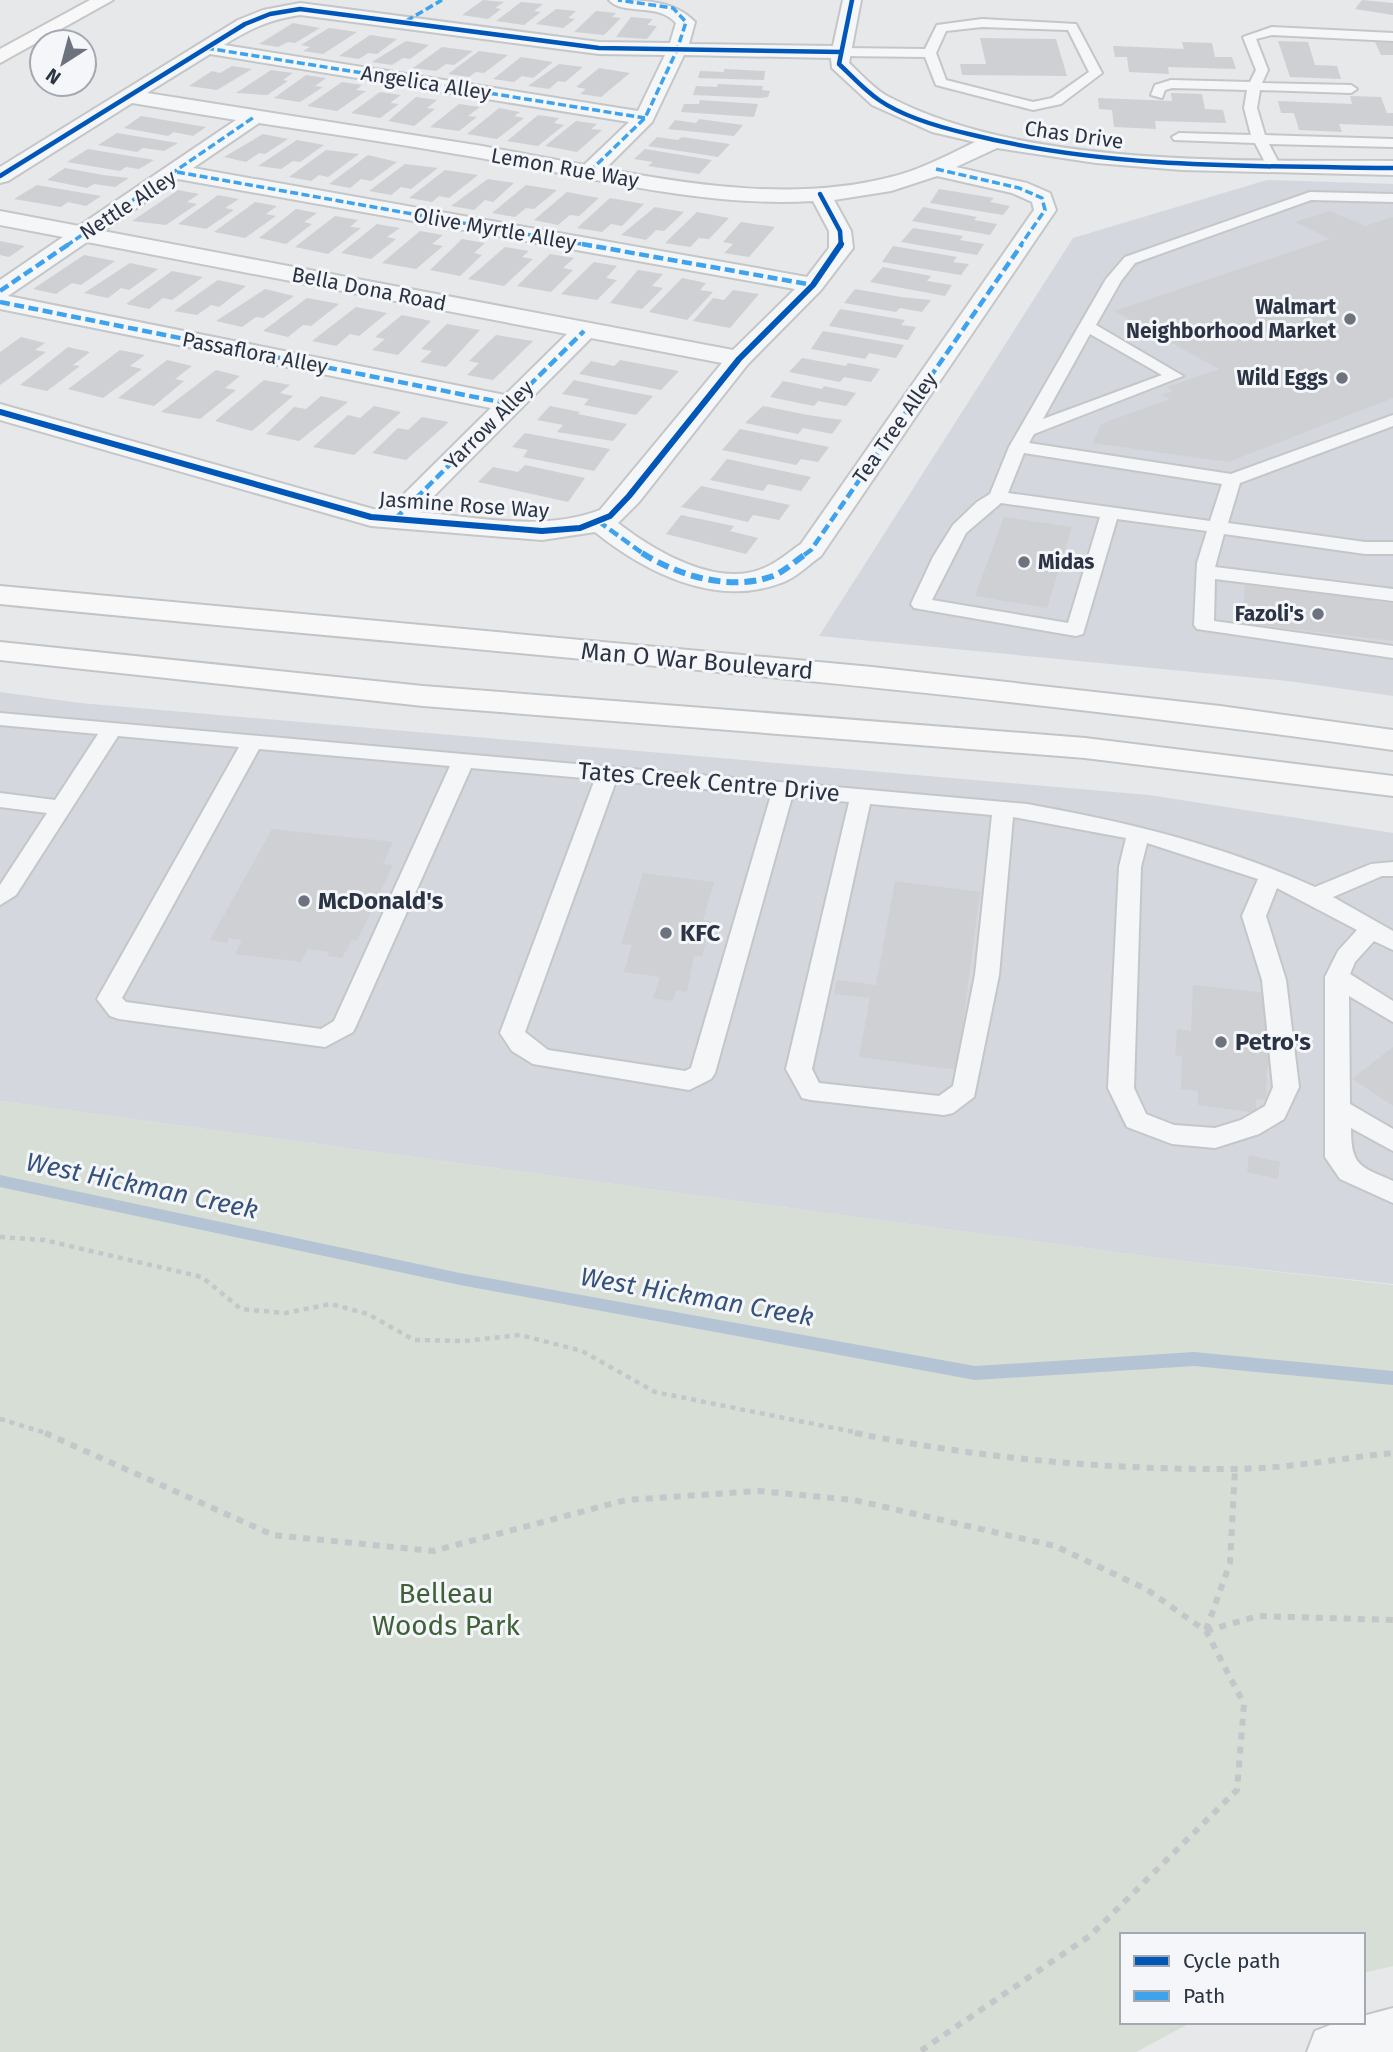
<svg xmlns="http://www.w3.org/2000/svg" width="1393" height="2052" font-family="'Fira Sans',sans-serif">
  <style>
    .built { fill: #d4d7dd }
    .green { fill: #d6ded6 }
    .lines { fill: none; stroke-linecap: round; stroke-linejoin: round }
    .stream { fill: #b4c4d5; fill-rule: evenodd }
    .building { fill: #ced0d3 }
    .lane-casing { stroke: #c4c6c8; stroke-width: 4 }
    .street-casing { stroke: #c4c6c8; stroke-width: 4 }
    .secondary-casing { stroke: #c4c6c8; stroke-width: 4 }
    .primary-casing { stroke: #c2c5c8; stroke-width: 4 }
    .path-far1 { stroke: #c5c6ca; stroke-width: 4.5; stroke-dasharray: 5 5; stroke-linecap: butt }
    .path { stroke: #c5c6ca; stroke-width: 6; stroke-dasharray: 7 7; stroke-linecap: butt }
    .lane { fill: #f5f6f7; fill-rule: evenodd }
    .street { fill: #f5f6f7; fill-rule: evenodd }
    .secondary { fill: #f8f8f8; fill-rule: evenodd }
    .primary { fill: #f8f8f8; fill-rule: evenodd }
    .quiet-far2 { stroke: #3ea3ec; stroke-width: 3.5; stroke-dasharray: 8 3.5; stroke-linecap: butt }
    .quiet-far1 { stroke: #3ea3ec; stroke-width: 4.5; stroke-dasharray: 10 4.5; stroke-linecap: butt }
    .quiet { stroke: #3ea3ec; stroke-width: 6; stroke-dasharray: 12 6; stroke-linecap: butt }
    .cycleway-far1-casing { stroke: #f4f6f9; stroke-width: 7 }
    .cycleway-casing { stroke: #f4f6f9; stroke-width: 9 }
    .cycleway-far1 { stroke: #0057b8; stroke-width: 4.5 }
    .cycleway { stroke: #0057b8; stroke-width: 6 }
    .poi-dot { fill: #6c737f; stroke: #f4f6f9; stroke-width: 2.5 }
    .labels { text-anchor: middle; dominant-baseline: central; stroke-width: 6; stroke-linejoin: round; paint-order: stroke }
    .far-street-label { font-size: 21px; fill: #2b3445; stroke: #f4f6f9 }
    .far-poi-label { font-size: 21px; font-weight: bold; fill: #2b3445; stroke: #f4f6f9; text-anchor: end }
    .street-label { font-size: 24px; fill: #2b3445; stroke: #f4f6f9 }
    .poi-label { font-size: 24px; font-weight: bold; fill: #2b3445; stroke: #f4f6f9; text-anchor: start }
    .water-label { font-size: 26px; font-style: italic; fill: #34527a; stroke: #f4f6f9 }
    .near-park-label { font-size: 28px; fill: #3f6138; stroke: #f4f6f9 }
  </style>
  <rect width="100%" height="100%" fill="#e6e8ea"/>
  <g class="built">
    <polygon points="1267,180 1393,184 1393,696 1288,681 819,636 1073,238"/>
    <polygon points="0,692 80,703 1149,795 1393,833 1393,1284 1174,1260 0,1101"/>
  </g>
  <polygon class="green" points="0,1101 1174,1260 1393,1285 1393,1966 1363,1973 1363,1935 1122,1935 1122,2022 1192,2022 1136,2052 0,2052"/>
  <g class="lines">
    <polygon class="stream" points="0,1175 460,1273 975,1366 1194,1352 1393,1371 1393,1385 1194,1366 975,1380 460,1285 0,1187"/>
  </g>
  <g class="building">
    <polygon points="483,0 504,2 495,8 501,9 488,19 462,15"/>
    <polygon points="1362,0 1393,3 1393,15 1355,9"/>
    <polygon points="521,2 543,4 534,11 541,12 524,25 496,21"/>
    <polygon points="556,9 576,11 568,18 575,19 563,28 536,24"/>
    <polygon points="596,11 616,13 612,17 621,18 604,35 574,32"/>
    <polygon points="631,17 653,19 647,25 657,26 647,39 616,37"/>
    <polygon points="293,23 320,28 295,43 288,42 278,47 259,44"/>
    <polygon points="329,28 357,32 323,54 303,51 310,47 301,45"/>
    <polygon points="370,35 397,39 377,54 368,53 359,59 339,56"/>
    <polygon points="980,38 1056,39 1067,76 962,75 960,64 986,64"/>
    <polygon points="406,41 429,45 410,59 403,58 392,65 372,62"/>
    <polygon points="1278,41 1308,42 1315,65 1337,66 1341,79 1290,77"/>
    <polygon points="1182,42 1212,43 1215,57 1232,57 1236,69 1168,67 1169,74 1129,72 1127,57 1115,57 1113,46 1184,49"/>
    <polygon points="1375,42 1393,43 1393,55 1381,55"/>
    <polygon points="442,47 473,51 454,65 446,64 436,71 413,68"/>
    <polygon points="479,51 508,55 484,73 476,72 469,77 448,74"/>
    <polygon points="521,57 553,62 533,78 522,76 514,82 493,79"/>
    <polygon points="559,64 583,67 565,82 558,81 549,89 528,86"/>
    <polygon points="232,66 252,69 217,90 189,86 212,71 220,73"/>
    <polygon points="599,68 630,73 601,97 580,94 586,89 576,87"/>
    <polygon points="724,69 765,71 764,80 698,78 700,71 724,72"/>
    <polygon points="271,70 293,73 283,80 288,81 267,95 236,93"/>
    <polygon points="306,75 326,78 315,86 323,87 300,102 274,98"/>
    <polygon points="342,82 362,85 356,90 366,91 337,111 307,106"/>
    <polygon points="718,84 763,86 762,90 770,91 768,97 760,98 693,95 696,86 717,87"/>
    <polygon points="380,92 401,95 390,103 399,104 380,118 351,113"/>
    <polygon points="1171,93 1202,94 1205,109 1223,110 1226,123 1155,121 1156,129 1114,127 1112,110 1099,109 1098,98 1172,101"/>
    <polygon points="1350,96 1381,97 1387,113 1393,113 1393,126 1339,124 1342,132 1299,130 1294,113 1281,113 1278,101 1352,104"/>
    <polygon points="416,97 437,100 427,108 435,109 414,126 388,121"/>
    <polygon points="700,100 758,104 754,117 681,112 684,104 699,104"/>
    <polygon points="459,104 480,107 468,116 477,117 459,131 430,127"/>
    <polygon points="499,108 520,112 514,116 524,118 497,139 467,134"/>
    <polygon points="538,115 559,118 554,123 564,125 538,146 507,141"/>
    <polygon points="141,116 206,127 193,136 174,132 168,136 124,128"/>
    <polygon points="699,119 743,125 734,136 668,129 675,120 696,123"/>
    <polygon points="576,121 597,124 591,129 602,130 577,152 545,146"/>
    <polygon points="117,133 178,143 164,151 143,148 137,152 98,145"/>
    <polygon points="263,134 288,139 265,154 259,153 246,162 224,157"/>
    <polygon points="657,137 678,140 682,137 730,144 718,157 648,146"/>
    <polygon points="297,140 324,145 300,162 293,161 281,169 258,166"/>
    <polygon points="88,149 154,160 139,169 126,167 120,171 67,162"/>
    <polygon points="645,149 712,160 699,174 648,166 653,162 634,159"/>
    <polygon points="326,150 359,154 328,177 319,175 311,181 289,177"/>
    <polygon points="368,155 397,162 371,181 361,179 350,188 329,184"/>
    <polygon points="405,164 438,168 411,189 401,187 391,195 369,191"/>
    <polygon points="65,168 103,175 129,178 115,187 94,184 87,188 47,180"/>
    <polygon points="445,170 478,175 449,198 439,196 432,202 409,198"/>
    <polygon points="488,179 514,183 493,202 485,200 474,210 451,206"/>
    <polygon points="37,185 101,196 86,206 68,202 61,207 14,199"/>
    <polygon points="526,185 557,190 534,209 526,208 515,217 492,213"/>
    <polygon points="939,189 994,198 990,202 1010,206 1003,215 930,203"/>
    <polygon points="178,190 199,194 187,202 197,204 166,225 132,221"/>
    <polygon points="567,192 599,198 579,216 570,215 558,225 534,220"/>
    <polygon points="218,195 239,199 225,208 234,210 206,229 178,224"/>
    <polygon points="610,198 644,204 622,226 611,224 602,232 577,228"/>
    <polygon points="255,202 277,206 266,214 276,216 245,238 214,232"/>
    <polygon points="655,207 684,212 664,231 656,230 646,240 621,235"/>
    <polygon points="923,207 977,217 974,220 997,224 990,235 912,221"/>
    <polygon points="296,209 317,213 304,222 312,224 286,244 259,238"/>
    <polygon points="1330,211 1365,226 1393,217 1393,398 1228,462 1093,443 1101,424 1170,399 1162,395 1173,391 1167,387 1219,369 1114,311 1330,239 1295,222"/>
    <polygon points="697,212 729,218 709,239 699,238 690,247 665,243"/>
    <polygon points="335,216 358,220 350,227 361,228 328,254 295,247"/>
    <polygon points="741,222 775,227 749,257 724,253 733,244 723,242"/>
    <polygon points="377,224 400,228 387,237 396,239 371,259 341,253"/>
    <polygon points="913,228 963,236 960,240 984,244 977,255 901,242"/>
    <polygon points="420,231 443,235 432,244 443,246 416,269 382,263"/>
    <polygon points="462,239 485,243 474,253 482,255 460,276 430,270"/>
    <polygon points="0,241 25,246 9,257 0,255"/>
    <polygon points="893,246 957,257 953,262 969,264 961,275 882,262"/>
    <polygon points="505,247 529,251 522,257 533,259 504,286 468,279"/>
    <polygon points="550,254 574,258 563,268 573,270 551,292 517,286"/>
    <polygon points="84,255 115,261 81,285 72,283 56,294 33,289"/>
    <polygon points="594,262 617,266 606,278 617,280 597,300 561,294"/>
    <polygon points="130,263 158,269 129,290 121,288 108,298 84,293"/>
    <polygon points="883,267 931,276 927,281 952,285 945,296 870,282"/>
    <polygon points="638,270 663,274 652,286 663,288 642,309 610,303"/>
    <polygon points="172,271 203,277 172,300 163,298 149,309 126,304"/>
    <polygon points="682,278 706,283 700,290 713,292 687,320 649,312"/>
    <polygon points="218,280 246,286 219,307 211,305 197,315 174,311"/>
    <polygon points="265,289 294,296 263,318 256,317 242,327 216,321"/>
    <polygon points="855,289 901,297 931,300 922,312 900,308 896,312 844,303"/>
    <polygon points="733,290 759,294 730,328 693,321 713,298 724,300"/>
    <polygon points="307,298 339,304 311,326 303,325 288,337 263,331"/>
    <polygon points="356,307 387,313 359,336 350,334 336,346 312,341"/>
    <polygon points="840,309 905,320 901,325 916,327 908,340 829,326"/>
    <polygon points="402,315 431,321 398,355 372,350 385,339 375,337"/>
    <polygon points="447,324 480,330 446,367 420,362 432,351 421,349"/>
    <polygon points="823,331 904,345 896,358 869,353 865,359 811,349"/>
    <polygon points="496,335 533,341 493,380 467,375 479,363 469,361"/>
    <polygon points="21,337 45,343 35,350 46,352 0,385 0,352"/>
    <polygon points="68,347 90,352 73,365 80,366 47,391 20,385"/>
    <polygon points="120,350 145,355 130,366 142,369 103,398 68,389"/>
    <polygon points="802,358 846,366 848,363 880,369 871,382 844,377 840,382 789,372"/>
    <polygon points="167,360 192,366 175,379 184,381 154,406 118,398"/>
    <polygon points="620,360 679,371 661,390 579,374 591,361 614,366"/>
    <polygon points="216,370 240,376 225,388 236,390 200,419 161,412"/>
    <polygon points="264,380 290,385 280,393 293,396 252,431 215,421"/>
    <polygon points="574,380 601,386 653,396 636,415 584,405 589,399 562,394"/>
    <polygon points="783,381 822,389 824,386 856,393 846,406 818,401 814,406 770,397"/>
    <polygon points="321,396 348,402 299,441 266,434 294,407 306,409"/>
    <polygon points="374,406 401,412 354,455 313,447 348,415 360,418"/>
    <polygon points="550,406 580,412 578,414 627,424 613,441 557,432 563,425 537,420"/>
    <polygon points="763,406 808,415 842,420 832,434 803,428 798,434 745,423"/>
    <polygon points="422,417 449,422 406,460 372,453 398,428 408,430"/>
    <polygon points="740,429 829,447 818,462 801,459 796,465 722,450"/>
    <polygon points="525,433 610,449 594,471 523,457 528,450 512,447"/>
    <polygon points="727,459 811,477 801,491 768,484 763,491 710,480"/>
    <polygon points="525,465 585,478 568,502 478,482 493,467 518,472"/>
    <polygon points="701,486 790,505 779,520 753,515 748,522 681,507"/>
    <polygon points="681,515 734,526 730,531 758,538 746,554 666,534"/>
    <polygon points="1004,517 1072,527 1047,608 975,596"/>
    <polygon points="1245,585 1318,594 1319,589 1372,595 1372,601 1393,604 1393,641 1242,623"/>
    <polygon points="272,829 393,842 383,864 393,865 357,941 352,940 342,958 327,956 329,952 308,949 301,962 235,954 242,940 229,938 227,943 210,940"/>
    <polygon points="643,873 714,882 703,920 711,921 702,957 694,955 687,992 676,990 673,1001 653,998 660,977 624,972 632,945 621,944"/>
    <polygon points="895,881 980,892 957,1070 859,1057 870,998 834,994 837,980 876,985"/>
    <polygon points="1193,985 1269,993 1278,1067 1267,1066 1266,1100 1256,1099 1256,1113 1198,1105 1198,1091 1181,1089 1182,1056 1175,1055 1177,1029 1191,1031"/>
    <polygon points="1393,1047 1393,1106 1352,1079"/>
    <polygon points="1249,1155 1280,1162 1278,1179 1247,1172"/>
  </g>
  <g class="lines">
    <g class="lane-casing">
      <g id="lane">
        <path d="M982,19L1076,24L1102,73L1061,104L1033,110L936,85L925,57L841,56L835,52L841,48L925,49L937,25ZM982,27L1068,30L1089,72L1052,98L1033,102L946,80L936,53L946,31Z"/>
        <polygon points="1272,27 1393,33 1393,41 1272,35 1256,39 1268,70 1262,83 1351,85 1357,89 1351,93 1260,90 1257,108 1265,135 1393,139 1393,147 1269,144 1280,165 1273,169 1268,168 1255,143 1174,140 1172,137 1179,133 1251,135 1244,108 1247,90 1172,88 1165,90 1162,98 1151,95 1155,85 1171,80 1250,82 1256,70 1243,37"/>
        <path d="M1310,192L1393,194V202L1311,200L1135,263L1121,281L1096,325L1183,376L1034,434L1029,443L1231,474L1393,415V426L1240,483L1228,523L1365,542H1393V554H1365L1224,534L1215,567L1393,589V601L1215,579L1214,621L1393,646V658L1197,629L1194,625L1197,563L1207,531L1117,519L1083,634L1076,636L914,608L911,604L933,557L953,525L977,502L990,494L1009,447L1106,279L1125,257ZM1090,334L1162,375L1043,419ZM1024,453L1222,484L1210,521L1008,493ZM1001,503L1100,517L1068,623L932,600L966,533Z"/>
        <path d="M0,713L1027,804C1127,822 1222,845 1315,887L1371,864L1393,862V876H1382L1333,897L1393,931V950L1374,941L1355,962L1350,974L1393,1001V1022L1349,996L1350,1104L1393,1129V1151L1351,1128C1351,1167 1360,1166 1393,1181V1203L1340,1179L1325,1157V977L1338,951L1357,930L1277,888L1266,916L1286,980L1299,1087L1284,1119L1259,1134L1215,1148L1172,1144L1127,1127L1108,1088L1119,867L1126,838L1013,817L999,975L974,1097L953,1113L944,1115L811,1100L802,1098L786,1069L849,802L792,797L715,1073L711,1079L689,1090L533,1064L512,1051L500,1033L595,779L471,768L356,1026L353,1032L325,1047L119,1019L110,1016L97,999L239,747L118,736L16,895L0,905V885L47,813L0,807V793L55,800L98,734L0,725ZM259,749L450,766L334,1021L321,1029L126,1002L122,998ZM616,781L771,795L691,1068L685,1071L548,1050L525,1032ZM870,804L992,815L975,975L953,1086L939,1096L819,1083L812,1069ZM1147,843L1258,879L1242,916L1262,980L1273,1087L1265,1106L1241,1120L1215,1128L1174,1125L1146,1114L1134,1088L1141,867Z"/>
      </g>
    </g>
    <g class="street-casing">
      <g id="street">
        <path d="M609,0C642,0 674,0 695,22L689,44L833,46L843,0H861L849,63C861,74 875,90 889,97C1025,168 1241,160 1393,161V175L1182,170L1096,163L997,148L956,167L1027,183L1050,193L1056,210L821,556C808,565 796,578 781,583C715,608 645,572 595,532L542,540L371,526L0,420V404L373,509L388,510L491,408L0,309V280L63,237L0,225V211L79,226L236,120L132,103L8,181L0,183V167L238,20L263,10L300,3L599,42L670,43L676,23C658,2 623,16 609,0ZM300,15L599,54L665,55L638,111L224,45C249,29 271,19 300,15ZM210,54L629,122L584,165L482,146L147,93ZM684,55L831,58L832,68L872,105L932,132L975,142C948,155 920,170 891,177C798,201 698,186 605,169L652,122ZM259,123C343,136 428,148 512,164C611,182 711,207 813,201L829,231V248L807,277L193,168ZM937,176L1012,193L1032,202L1034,210L801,544C789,552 777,563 764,568C718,589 654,551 618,523L639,502L748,364L821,290L853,248L851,231L834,200L891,191ZM178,179L795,289L733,350L103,231ZM87,242L567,334L505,395L8,296ZM591,338L722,363L600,510C543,532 477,517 418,512Z"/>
        <polygon points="1393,2008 1393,2052 1307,2052 1315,2031 1338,2022 1363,2022 1363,2016"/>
      </g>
    </g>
    <g class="secondary-casing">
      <polygon id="secondary" points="90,0 113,0 0,63 0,49"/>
    </g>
    <g class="primary-casing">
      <g id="primary">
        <path d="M0,586L872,667L1220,706L1393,730V750C930,684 465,651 0,604Z"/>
        <polygon points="0,642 423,686 1085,738 1393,776 1393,796 1085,758 423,706 0,660"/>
      </g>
    </g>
    <g class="path-far1">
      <polyline points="0,1237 44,1240 202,1277 241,1309 285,1313 331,1304 368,1314 414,1340 464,1341 520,1335 582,1351 655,1392 864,1434"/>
      <polyline points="0,1419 49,1434"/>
    </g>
    <g class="path">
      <polyline points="45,1433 273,1535 433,1551 626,1500 759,1491 854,1500 1055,1546 1146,1589 1206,1631 1244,1704 1237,1790 1091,1935 919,2052"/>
      <path d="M855,1433C978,1458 1108,1470 1233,1469C1286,1469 1341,1458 1393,1453"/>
      <polyline points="1206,1630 1230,1563 1235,1469"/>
      <polyline points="1206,1631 1258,1616 1393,1620"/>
    </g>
    <use href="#lane" class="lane"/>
    <use href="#street" class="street"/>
    <use href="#secondary" class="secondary"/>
    <use href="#primary" class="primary"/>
    <g class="quiet-far2">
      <polyline points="406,21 442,0"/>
      <polyline points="206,48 645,118"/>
      <polyline points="936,169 1019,188 1042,198 1045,210 1020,246"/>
      <polyline points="177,172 592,246"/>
      <polyline points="589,172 645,118 677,50 686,22 673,8 618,0"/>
      <polyline points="66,246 254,117"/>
    </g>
    <g class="quiet-far1">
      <polyline points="582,244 813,285"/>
      <polyline points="0,291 69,244"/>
      <polyline points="0,302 510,404"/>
      <polyline points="395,519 584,331"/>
      <polyline points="598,521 645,555"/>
      <polyline points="804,555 811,550 1022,244"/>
    </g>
    <path class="quiet" d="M642,553C677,575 728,591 770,577C783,573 795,561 807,553"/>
    <g class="cycleway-far1-casing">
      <g id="cycleway-far1">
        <path d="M852,0L839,64C852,76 864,90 879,100C905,118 942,128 973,135C1110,169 1253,166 1393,168"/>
        <polyline points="0,176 245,24 270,14 300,9 599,48 841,52"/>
        <polyline points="820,194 840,231 841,246"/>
      </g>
    </g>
    <g class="cycleway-casing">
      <polyline id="cycleway" points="0,412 371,517 542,531 580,528 610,516 629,496 739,359 813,285 841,244"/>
    </g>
    <use href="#cycleway-far1" class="cycleway-far1"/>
    <use href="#cycleway" class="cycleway"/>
  </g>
  <g class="poi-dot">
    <circle cx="1350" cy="319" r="7"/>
    <circle cx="1342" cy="378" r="7"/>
    <circle cx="1024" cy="562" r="7"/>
    <circle cx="1318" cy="614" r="7"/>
    <circle cx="304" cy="901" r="7"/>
    <circle cx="666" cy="933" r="7"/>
    <circle cx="1221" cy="1042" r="7"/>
  </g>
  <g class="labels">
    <g class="far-street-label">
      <text transform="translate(426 83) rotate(9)">Angelica Alley</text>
      <text transform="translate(1074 135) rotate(8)">Chas Drive</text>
      <text transform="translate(565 168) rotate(10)">Lemon Rue Way</text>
      <text transform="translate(128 205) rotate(-33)">Nettle Alley</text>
      <text transform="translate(495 229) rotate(10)">Olive Myrtle Alley</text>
      <text transform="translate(369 289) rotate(11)">Bella Dona Road</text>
      <text transform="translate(255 353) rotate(11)">Passaflora Alley</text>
      <text transform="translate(489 425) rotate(-45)">Yarrow Alley</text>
      <text transform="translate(895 428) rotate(-55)">Tea Tree Alley</text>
      <text transform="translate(464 505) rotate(4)">Jasmine Rose Way</text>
    </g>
    <g class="far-poi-label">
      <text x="1336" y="307">Walmart<tspan x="1336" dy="24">Neighborhood Market</tspan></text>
      <text x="1328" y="378">Wild Eggs</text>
      <text x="1038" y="562" text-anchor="start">Midas</text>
      <text x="1304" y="614">Fazoli's</text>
    </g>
    <g class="street-label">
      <text transform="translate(697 661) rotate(5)">Man O War Boulevard</text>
      <text transform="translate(709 782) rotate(5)">Tates Creek Centre Drive</text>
    </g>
    <g class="poi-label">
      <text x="318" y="901">McDonald's</text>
      <text x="680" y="933">KFC</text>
      <text x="1235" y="1042">Petro's</text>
    </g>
    <g class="water-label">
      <text transform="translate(142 1186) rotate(12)">West Hickman Creek</text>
      <text transform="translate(697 1297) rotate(10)">West Hickman Creek</text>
    </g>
    <g class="near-park-label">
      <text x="446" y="1593">Belleau<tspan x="446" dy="32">Woods Park</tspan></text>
    </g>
  </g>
  <rect x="1120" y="1933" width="245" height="91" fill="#f4f6f9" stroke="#a4a8b1" stroke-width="2"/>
  <rect x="1134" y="1956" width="35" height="10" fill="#0057b8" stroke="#a4a8b1" stroke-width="2"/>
  <text x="1183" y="1968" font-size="21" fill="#2b3445">Cycle path</text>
  <rect x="1134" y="1991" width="35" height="10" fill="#3ea3ec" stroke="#a4a8b1" stroke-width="2"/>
  <text x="1183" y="2003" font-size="21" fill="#2b3445">Path</text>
  <g transform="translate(63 63) rotate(216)"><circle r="33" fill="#f4f6f9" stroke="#a4a8b1" stroke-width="2"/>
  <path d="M0-5L12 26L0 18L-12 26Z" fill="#6c737f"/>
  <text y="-10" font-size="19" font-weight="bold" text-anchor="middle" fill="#2b3445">N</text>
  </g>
</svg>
